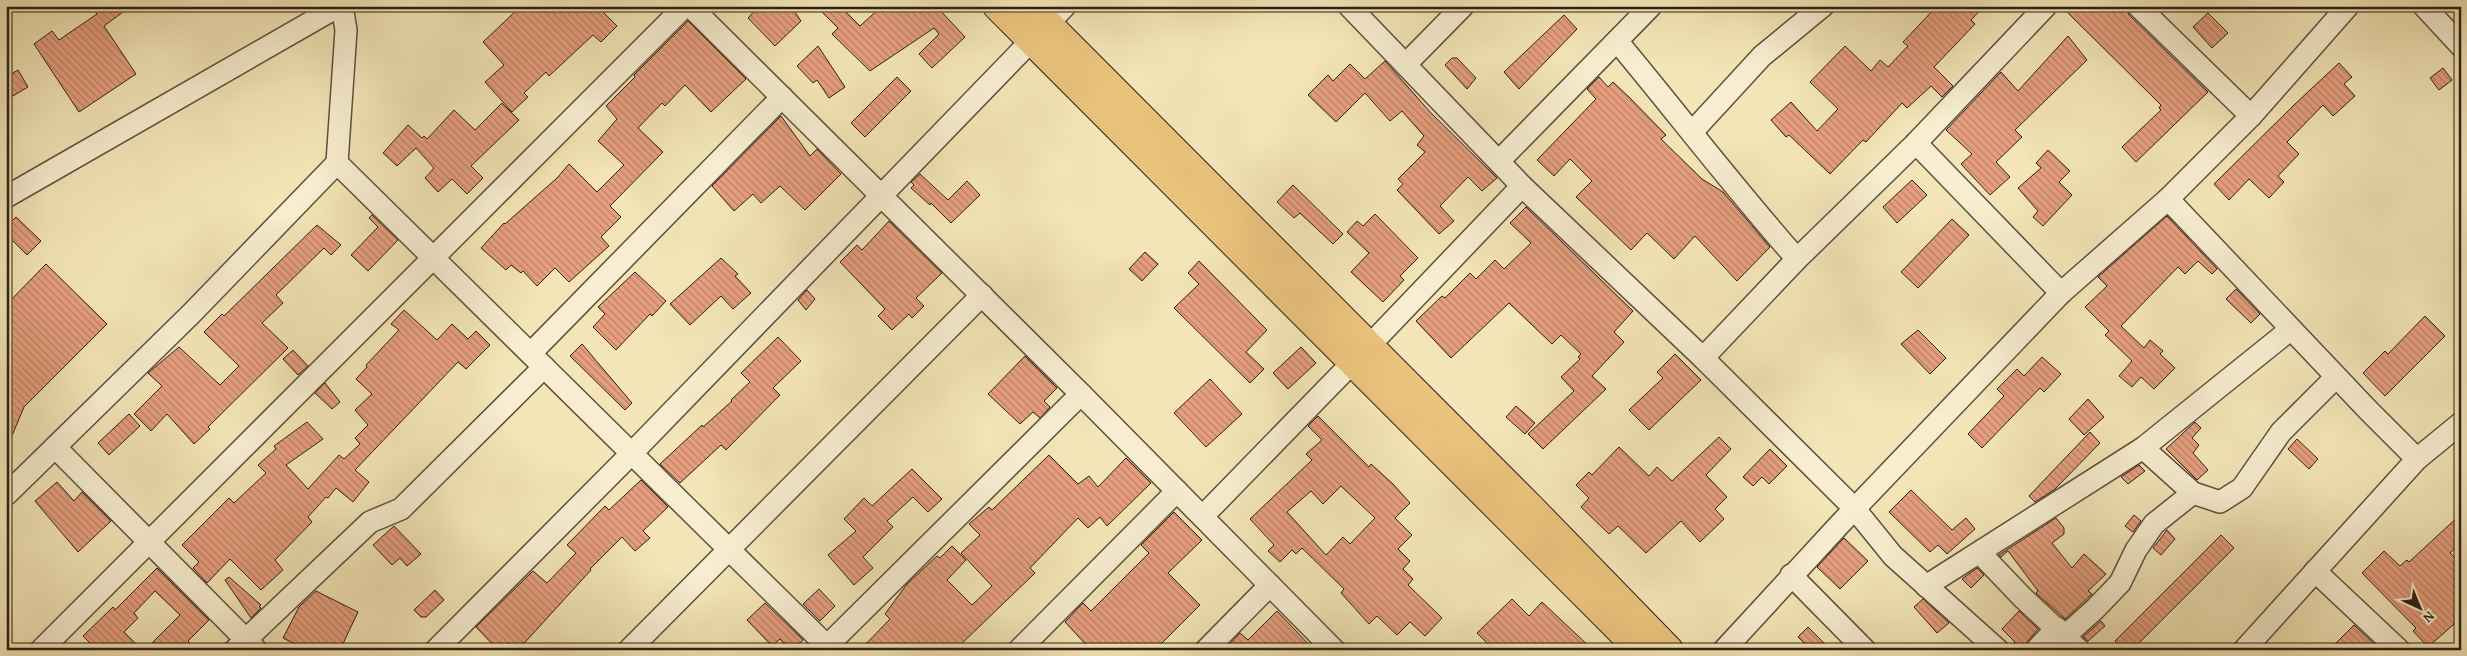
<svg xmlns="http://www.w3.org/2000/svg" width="2467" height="656" font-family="'Gentium Book Plus',serif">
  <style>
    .building { fill: url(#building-back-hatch); stroke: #2d2017; fill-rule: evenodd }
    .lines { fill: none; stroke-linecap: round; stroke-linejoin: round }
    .minor-casing { stroke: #5e513f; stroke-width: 24 }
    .primary-casing { stroke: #2d2017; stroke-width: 30 }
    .minor { stroke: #f7eed0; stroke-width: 21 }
    .primary { stroke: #eac27c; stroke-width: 28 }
  </style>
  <defs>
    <pattern id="building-back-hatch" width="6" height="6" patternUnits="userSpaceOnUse" patternTransform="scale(1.25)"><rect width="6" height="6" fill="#e79f7f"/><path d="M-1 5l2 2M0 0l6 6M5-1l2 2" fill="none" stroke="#bc8167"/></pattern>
  </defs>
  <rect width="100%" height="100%" fill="#f3e5b7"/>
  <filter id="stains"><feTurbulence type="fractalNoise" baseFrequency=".004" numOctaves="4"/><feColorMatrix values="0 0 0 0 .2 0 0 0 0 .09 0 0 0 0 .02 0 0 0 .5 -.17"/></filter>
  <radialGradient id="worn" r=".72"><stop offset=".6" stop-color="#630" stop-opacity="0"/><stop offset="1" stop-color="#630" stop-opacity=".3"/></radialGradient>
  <g class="building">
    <polygon points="91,6 131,6 104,26 136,74 79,112 34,44 52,31 59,40 97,14"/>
    <polygon points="521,6 597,6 617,26 601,42 593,35 549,76 546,72 524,93 528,97 512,112 485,82 504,65 483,42"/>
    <polygon points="759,6 791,6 801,21 775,46 748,18"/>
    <polygon points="816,6 840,6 860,26 882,6 936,6 965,37 932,68 919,54 939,34 934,28 870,71 832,34 838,28"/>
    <polygon points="1937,6 1984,6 1971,20 1975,24 1934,67 1953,86 1942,97 1931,86 1907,108 1902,103 1866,142 1863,140 1830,174 1789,135 1786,137 1771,120 1791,102 1817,131 1838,109 1810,82 1845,46 1871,71 1880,60 1888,67 1908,46 1903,42"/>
    <polygon points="2061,6 2126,6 2129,15 2208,92 2136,162 2122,147 2161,110 2159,108 2161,105"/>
    <polygon points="2208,13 2228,33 2212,48 2193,27"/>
    <polygon points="1564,15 1577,29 1519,89 1504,72"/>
    <polygon points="688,21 746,79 711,112 685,85 665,106 662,103 638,128 663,152 610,206 621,217 601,237 609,246 569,282 555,268 537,286 523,271 521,273 511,265 506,270 497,262 481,248 504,223 505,224 557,178 569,164 597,192 624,165 598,141 617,119 606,106 635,77 634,75"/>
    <polygon points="2068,36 2087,60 2015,130 2022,137 1996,162 2010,177 1990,195 1961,164 1972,154 1946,130 2001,72 2018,91"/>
    <polygon points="818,46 845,87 829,98 817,80 813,83 797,66"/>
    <polygon points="1452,58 1457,58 1476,78 1467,89 1445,65"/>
    <polygon points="1385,61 1431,113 1497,178 1482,191 1468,177 1440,206 1454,221 1439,234 1397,190 1403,184 1398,179 1425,152 1417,145 1424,136 1402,111 1390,121 1365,93 1336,122 1308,95 1328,75 1333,81 1350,64 1365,79"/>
    <polygon points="2339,63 2352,77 2344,84 2355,96 2333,116 2323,105 2287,142 2299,154 2278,176 2284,182 2269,198 2249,179 2229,200 2214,184 2295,104"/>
    <polygon points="2443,68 2452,80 2439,90 2430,78"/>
    <polygon points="18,70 28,87 6,100 6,77"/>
    <polygon points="897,77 911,91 865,137 851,123"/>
    <polygon points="1599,77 1608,87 1613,82 1629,97 1666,135 1661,139 1702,179 1723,192 1770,247 1737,281 1695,236 1674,259 1647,233 1631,250 1576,197 1592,181 1570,159 1554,176 1537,160 1596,99 1587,89"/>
    <polygon points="502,103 519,120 471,166 483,178 467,194 452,179 438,192 425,178 434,168 416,148 397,166 383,153 408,125 422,138 424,136 427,139 454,110 475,130"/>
    <polygon points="781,116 810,156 817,149 841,174 805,210 780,186 761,203 753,194 734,211 712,186"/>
    <polygon points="2048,150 2070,171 2059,182 2072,195 2043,226 2033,217 2038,211 2018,188 2041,168 2036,163"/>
    <polygon points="920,174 948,200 967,181 980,195 951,223 931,203 930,205 911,188 914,185 911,182"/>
    <polygon points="1912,180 1927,195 1897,223 1883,207"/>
    <polygon points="1293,185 1343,234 1333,244 1300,213 1294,218 1277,202"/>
    <polygon points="1526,207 1633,311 1614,332 1624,342 1592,376 1606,389 1543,449 1528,434 1574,391 1561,377 1580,359 1578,357 1581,354 1561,335 1552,344 1509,303 1451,358 1416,321 1442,296 1445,298 1470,273 1476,279 1495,260 1504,269 1531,243 1510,223"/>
    <polygon points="1375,214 1418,258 1400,276 1404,280 1383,302 1351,272 1369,253 1347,232 1357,221 1363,226"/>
    <polygon points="372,215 398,240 368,271 351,255 378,227 369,218"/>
    <polygon points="2167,216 2217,269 2212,274 2198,261 2185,274 2178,267 2121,326 2144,348 2150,340 2163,351 2160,354 2175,368 2154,389 2141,377 2132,387 2119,376 2132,361 2105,335 2109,331 2085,307 2107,286 2098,277"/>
    <polygon points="16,217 41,241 27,255 6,234 6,227"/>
    <polygon points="1952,219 1969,235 1918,288 1901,272"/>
    <polygon points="889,221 942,273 916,298 924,306 912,318 909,314 892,330 878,316 885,309 840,262 857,245 862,250"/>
    <polygon points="317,225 341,245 331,255 324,248 276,295 283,303 262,323 288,348 208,427 210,429 194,444 167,414 151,431 134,414 162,386 148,373 179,347 220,385 239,366 204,332 222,314 224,316"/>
    <polygon points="1145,252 1158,264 1142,281 1129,269"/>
    <polygon points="721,258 738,274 735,276 751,293 733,309 721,296 690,325 670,304"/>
    <polygon points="1199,261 1267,330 1246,352 1264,369 1250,383 1174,308 1199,284 1188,273"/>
    <polygon points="46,264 107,324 24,407 6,450 6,305"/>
    <polygon points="635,272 666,301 652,316 650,314 616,350 593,327 605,314 598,307"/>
    <polygon points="2236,289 2260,314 2251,323 2226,299"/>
    <polygon points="807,290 815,299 806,310 798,300"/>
    <polygon points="404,310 437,340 452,324 468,339 476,331 490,345 466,369 458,362 355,470 369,482 353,502 336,488 328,498 326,497 308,517 312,522 275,560 283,570 261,590 230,559 207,583 193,568 199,562 182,545 229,498 234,503 266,473 258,465 276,449 274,446 307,422 323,439 286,465 308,489 339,455 344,459 360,444 355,438 368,425 355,410 372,394 356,379 367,367 366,365 399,330 391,324"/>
    <polygon points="2425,316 2445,336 2385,396 2363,373 2385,351 2388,354"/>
    <polygon points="1918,330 1946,358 1930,374 1901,344"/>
    <polygon points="778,337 801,361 773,388 780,395 726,450 721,445 680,483 660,464 702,425 703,427 732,401 731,400 750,382 741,373"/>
    <polygon points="582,344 632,403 625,410 570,356"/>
    <polygon points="1301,347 1316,363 1288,389 1273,373"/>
    <polygon points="293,350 308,366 298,375 283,359"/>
    <polygon points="1675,354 1701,380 1649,430 1629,410 1663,378 1657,372"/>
    <polygon points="1025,356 1057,388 1044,401 1050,407 1040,418 1033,412 1020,424 988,394"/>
    <polygon points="2042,357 2061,374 2044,392 2040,388 1982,448 1968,434 2004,396 1997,389 2017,369 2024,376"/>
    <polygon points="1210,379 1242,414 1206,447 1174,413"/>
    <polygon points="325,383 340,402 332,409 315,393"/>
    <polygon points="2088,399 2104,417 2084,435 2069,419"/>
    <polygon points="1516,406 1535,423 1525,434 1506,417"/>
    <polygon points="129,414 140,426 109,455 98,443"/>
    <path d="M1318,416L1369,467L1371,464L1393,484L1410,503L1395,518L1412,535L1398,549L1410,561L1403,569L1413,579L1408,585L1442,618L1425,636L1410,622L1397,635L1377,616L1369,624L1341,593L1344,589L1302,548L1296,554L1292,550L1280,562L1268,551L1274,545L1250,519L1312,460L1306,454L1322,440L1308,426ZM1341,486L1375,518L1350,544L1343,537L1326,555L1287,512L1311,491L1323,504Z"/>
    <polygon points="2195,422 2201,428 2192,438 2199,445 2193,453 2208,470 2197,480 2166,449"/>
    <polygon points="2090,432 2100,443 2055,489 2035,502 2029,496"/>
    <polygon points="1719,437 1731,449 1706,475 1727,497 1715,509 1724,519 1700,542 1681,521 1646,553 1618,526 1609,534 1581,507 1589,498 1576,485 1589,472 1592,475 1619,447 1649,476 1657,467 1672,481"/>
    <polygon points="2297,439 2318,459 2309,469 2288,449"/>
    <polygon points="1770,449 1787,466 1769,484 1762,477 1753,486 1743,477"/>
    <polygon points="1049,455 1078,484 1089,476 1098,487 1126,458 1151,483 1107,526 1100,517 1088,528 1078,518 1030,568 1035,573 955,650 860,650 890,619 885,614 907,584 937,556 940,558 952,546 966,560 947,580 972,605 992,586 961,553 980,535 969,524 989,507 992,510"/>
    <polygon points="2139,465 2145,471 2128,484 2121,477"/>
    <polygon points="912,469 942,499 928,512 913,497 887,521 893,527 863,557 873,568 854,585 828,555 856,531 844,519 864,498 872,506"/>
    <polygon points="641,480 668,507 643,531 650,538 635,551 622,537 590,569 591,570 518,650 508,643 501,650 498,650 476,627 533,571 547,583 576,553 567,545 605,506 609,510"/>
    <polygon points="57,482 74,501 82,492 111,521 78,552 35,501"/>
    <polygon points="1911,490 1952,530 1966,518 1975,529 1947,554 1938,545 1930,552 1889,512"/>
    <polygon points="1174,512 1202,540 1168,573 1200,605 1155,650 1150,650 1143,644 1137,650 1091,650 1065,622 1083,603 1091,611 1149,553 1141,545"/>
    <polygon points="2461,514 2461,543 2450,553 2461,564 2461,618 2428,647 2413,631 2416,628 2362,573 2384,551 2400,566 2407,560 2409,562"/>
    <polygon points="2134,515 2141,521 2133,532 2125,526"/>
    <polygon points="2056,518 2064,528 2064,534 2052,543 2072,568 2084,554 2106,574 2088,591 2092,594 2065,619 2036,593 2038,591 2008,551 2001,557 1999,555"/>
    <polygon points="394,526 421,554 407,566 400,558 392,565 373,545"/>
    <polygon points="2167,530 2175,539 2161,555 2153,548"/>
    <polygon points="2221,535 2234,548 2132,650 2124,650 2115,641"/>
    <polygon points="1844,538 1868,561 1840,589 1817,567"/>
    <polygon points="157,568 209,620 188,641 196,650 145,650 180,615 155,591 134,613 138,618 124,632 142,650 97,650 83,636 113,607 115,610"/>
    <polygon points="1977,568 1984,575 1971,588 1962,579"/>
    <polygon points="229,577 261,605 259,607 261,608 251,618 225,580"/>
    <polygon points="819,589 835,606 820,621 803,604"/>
    <polygon points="435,590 444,600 426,617 421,617 414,610"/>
    <polygon points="316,591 358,612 340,650 307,650 283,638 299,607"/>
    <polygon points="1512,599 1529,616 1542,602 1593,650 1494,650 1477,633"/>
    <polygon points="1923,599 1949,623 1937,633 1914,607"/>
    <polygon points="765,603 803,640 793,650 789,650 780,639 772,646 747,620"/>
    <polygon points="1277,611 1314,650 1230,650 1227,647 1240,633 1248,640"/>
    <polygon points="2019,611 2038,629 2027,642 2024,650 2010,650 2010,647 2015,642 2002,629"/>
    <polygon points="2101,621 2105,626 2088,641 2083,637"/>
    <polygon points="2354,625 2380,650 2329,650"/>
    <polygon points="1808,627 1831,650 1811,650 1798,637"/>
  </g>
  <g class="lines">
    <g class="minor-casing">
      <g id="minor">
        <polyline points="690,6 1081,394 1334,650"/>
        <polyline points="1349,6 1522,186 1703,358 1854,508 1893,556 1998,650"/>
        <polyline points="2138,6 2251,116"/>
        <polyline points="2424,6 2461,46"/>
        <polyline points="1048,24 1065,6"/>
        <path d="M1617,41C1677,113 1734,188 1797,259"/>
        <polyline points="1406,64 1463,6"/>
        <polyline points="1693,131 1762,56 1823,6"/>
        <polyline points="1916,143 2061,293"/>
        <polyline points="1499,161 1651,6"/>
        <polyline points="337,163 831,650"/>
        <polyline points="6,197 339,6"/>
        <polyline points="2168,199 2368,410 2417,459"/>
        <polyline points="1369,346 1522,186"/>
        <polyline points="531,353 782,97"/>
        <polyline points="1703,358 1797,259 1916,143 2046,6"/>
        <polyline points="55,447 256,650"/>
        <polyline points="2143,448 2193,493 2220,502 2242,488 2281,432 2336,377"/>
        <polyline points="6,495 191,314 337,163 346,30 342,6"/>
        <polyline points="1203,516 1353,362"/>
        <polyline points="1980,553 2023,598 2079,650"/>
        <polyline points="2315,571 2399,650"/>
        <polyline points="1791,575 1865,650"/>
        <polyline points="1926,586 2143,448 2291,329"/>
        <polyline points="2065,636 2095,609 2120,583 2136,550 2154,524 2193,493"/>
        <polyline points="41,650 685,6"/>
        <polyline points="235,650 370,522 401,509 544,367"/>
        <polyline points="436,650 632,453 1032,40"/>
        <polyline points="629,650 982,295"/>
        <polyline points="823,650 1081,394"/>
        <polyline points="1019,650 1177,491"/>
        <polyline points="1206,650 1270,585"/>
        <polyline points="1724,650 1840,524 2061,293 2168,199 2251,116 2348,6"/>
        <polyline points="2036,650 2057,628"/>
        <polyline points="2244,650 2417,459 2461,423"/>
      </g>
    </g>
    <g class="primary-casing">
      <g id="primary">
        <polyline points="997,6 1640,650"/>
        <polyline points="1030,6 1532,509 1669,650"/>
      </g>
    </g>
    <use href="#minor" class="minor"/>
    <use href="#primary" class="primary"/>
  </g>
  <rect width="2467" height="656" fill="none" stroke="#f3e5b7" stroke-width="25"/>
  <rect x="8" y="8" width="2452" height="641" fill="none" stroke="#2d2017" stroke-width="2.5"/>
  <rect x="12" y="12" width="2442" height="631" fill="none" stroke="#2d2017"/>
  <g transform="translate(2420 608) rotate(136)" stroke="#f7eed0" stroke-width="4" paint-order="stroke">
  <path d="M0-4L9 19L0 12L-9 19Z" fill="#2d2017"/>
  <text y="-8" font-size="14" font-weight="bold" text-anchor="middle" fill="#2d2017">N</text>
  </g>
  <rect width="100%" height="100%" filter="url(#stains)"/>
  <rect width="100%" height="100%" fill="url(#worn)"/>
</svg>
